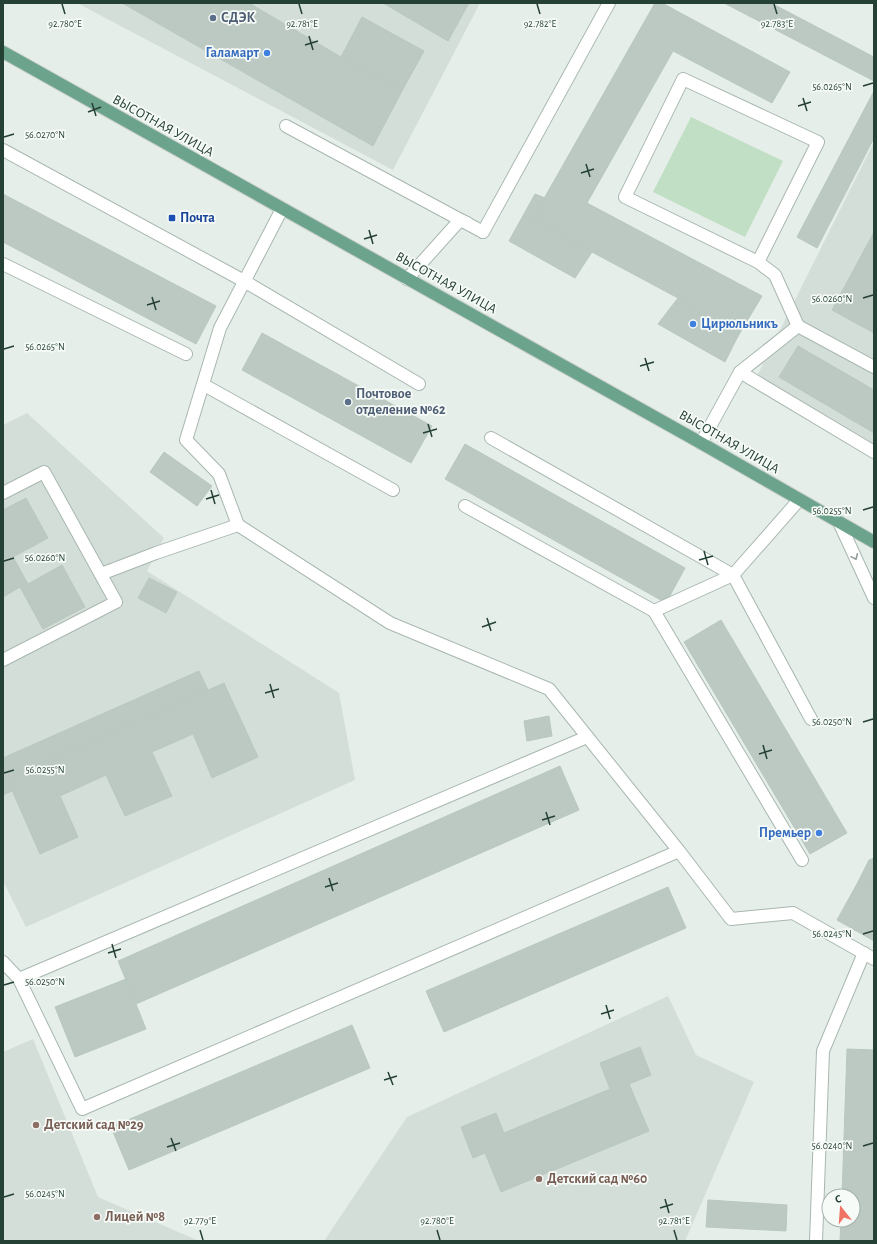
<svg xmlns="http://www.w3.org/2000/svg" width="877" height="1244" font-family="'Alegreya Sans',sans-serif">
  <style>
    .built { fill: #d4ded8 }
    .green { fill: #c0dfc4 }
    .building { fill: #bbc9c2; stroke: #b8c8bf }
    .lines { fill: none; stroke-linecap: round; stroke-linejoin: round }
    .service-casing { stroke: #a8b7af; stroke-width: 14 }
    .primary-casing { stroke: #c2cac6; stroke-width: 14 }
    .service { stroke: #fff; stroke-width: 12 }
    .primary { stroke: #6ba38d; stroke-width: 12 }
    .oneway { stroke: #92a09a }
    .ticks { fill: none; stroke: #254135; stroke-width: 1.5 }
    .service-dot { fill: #5c6f8a; stroke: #f7fbf8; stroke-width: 1.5 }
    .shop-dot { fill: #3f7fe0; stroke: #f7fbf8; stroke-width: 1.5 }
    .transit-dot { fill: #1a4fb4; stroke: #f7fbf8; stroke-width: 1.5 }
    .education-dot { fill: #8d6e63; stroke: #f7fbf8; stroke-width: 1.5 }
    .labels { text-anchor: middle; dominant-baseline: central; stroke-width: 3.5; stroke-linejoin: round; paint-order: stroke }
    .service-label { font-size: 14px; font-weight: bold; fill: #4e5e75; stroke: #f7fbf8; text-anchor: start }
    .shop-label { font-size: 14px; font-weight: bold; fill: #366cbe; stroke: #f7fbf8; text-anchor: end }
    .street-label { font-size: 14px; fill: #254135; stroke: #f7fbf8 }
    .transit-label { font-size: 14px; font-weight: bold; fill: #164399; stroke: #f7fbf8; text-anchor: start }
    .education-label { font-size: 14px; font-weight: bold; fill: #785e54; stroke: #f7fbf8; text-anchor: start }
    .ticks-label { font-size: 10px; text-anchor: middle; fill: #254135; stroke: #f7fbf8; stroke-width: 3.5; stroke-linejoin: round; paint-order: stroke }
  </style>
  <rect width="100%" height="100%" fill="#e6eee9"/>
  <g class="built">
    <polygon points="77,3 480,3 393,170"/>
    <polygon points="874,142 874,445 756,378"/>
    <polygon points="27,413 164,538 147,571 339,693 355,780 26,927 3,881 3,425"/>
    <polygon points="668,996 696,1055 754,1082 685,1241 324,1241 407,1117"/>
    <polygon points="33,1039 98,1197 199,1241 3,1241 3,1052"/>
  </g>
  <polygon class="green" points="691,117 783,161 745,237 653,192"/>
  <g class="building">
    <polygon points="122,3 249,3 341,57 402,91 373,146"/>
    <polygon points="383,3 469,3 448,41"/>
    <polygon points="655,3 662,3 790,72 772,103 673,51 587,203 762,296 737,338 678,298 592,252 533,218"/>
    <polygon points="724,3 771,3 874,57 874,81"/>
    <polygon points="362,17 424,51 402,91 341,57"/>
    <polygon points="874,91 874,138 817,248 797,237"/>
    <polygon points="3,194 216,306 196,344 3,242"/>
    <polygon points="535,194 545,198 533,218 592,252 575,278 509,241"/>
    <polygon points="874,232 874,333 832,310"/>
    <polygon points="678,298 737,338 725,362 658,324"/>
    <polygon points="262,333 432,426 411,463 242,370"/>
    <polygon points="798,346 874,390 874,433 779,377"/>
    <polygon points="465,444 685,568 666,603 445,479"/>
    <polygon points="164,452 212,486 197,506 150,472"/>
    <polygon points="26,498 48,538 13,557 28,584 62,565 85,607 43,629 20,587 3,597 3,562 6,561 3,555 3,510"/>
    <polygon points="149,578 177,592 166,613 138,598"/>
    <polygon points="721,620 847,833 810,854 684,642"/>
    <polygon points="199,671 208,690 7,779 12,791 3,795 3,758"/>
    <polygon points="224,683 258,757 212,778 193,734 152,752 172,796 125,816 106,775 60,796 78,837 40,854 7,779"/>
    <polygon points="549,716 552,736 527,741 524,721"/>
    <polygon points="560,766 579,810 136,1004 118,961"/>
    <polygon points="874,858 874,891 858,882 869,860"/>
    <polygon points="858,882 874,891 874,941 837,920"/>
    <polygon points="668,887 686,928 444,1032 426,991"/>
    <polygon points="126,979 146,1029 75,1057 55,1007"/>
    <polygon points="352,1025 370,1068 129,1170 111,1127"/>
    <polygon points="640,1047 651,1075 629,1084 649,1131 501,1192 485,1153 473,1158 461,1127 496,1113 504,1133 610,1089 600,1063"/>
    <polygon points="847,1049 874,1050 874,1241 840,1241 841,1220 853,1220 853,1196 842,1196"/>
    <polygon points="708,1200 787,1205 786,1231 706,1227"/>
  </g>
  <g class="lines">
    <g class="service-casing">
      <g id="service">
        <polyline points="286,126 483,232"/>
        <polyline points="3,150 244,281 419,384"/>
        <polyline points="282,209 220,328 186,440 219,474 238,525 390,623 549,689 679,851 731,919 793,913 874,959"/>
        <polyline points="483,232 609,3"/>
        <polyline points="758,262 818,142 683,79 625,197 758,262 775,275 798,326"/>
        <polyline points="3,264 186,354"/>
        <polyline points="407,279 460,220 467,223"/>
        <polyline points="740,372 874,452"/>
        <polyline points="204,385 393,490"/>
        <polyline points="491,438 733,575 811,719"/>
        <polyline points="701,443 740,372 798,326 874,367"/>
        <polyline points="3,493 44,472 116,602 3,660"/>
        <polyline points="799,500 733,575 654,611 802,860"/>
        <polyline points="465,506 654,611"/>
        <polyline points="839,522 874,598"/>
        <polyline points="101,574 156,553 238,525"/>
        <polyline points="3,962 19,979 587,737"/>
        <polyline points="19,979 82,1109 679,851"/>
        <polyline points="816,1241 823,1051 864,953"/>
      </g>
    </g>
    <g class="primary-casing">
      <polyline id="primary" points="3,52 701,443 874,542"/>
    </g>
    <use href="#service" class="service"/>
    <use href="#primary" class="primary"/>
  </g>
  <defs><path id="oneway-chevron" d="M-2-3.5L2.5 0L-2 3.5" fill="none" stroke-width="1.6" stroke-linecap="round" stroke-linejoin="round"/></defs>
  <use class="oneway" href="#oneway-chevron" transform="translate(855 557) rotate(66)"/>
  <path class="ticks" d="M62,4L65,14M299,4L302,14M537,4L540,14M774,4L777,14M309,36L313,50M305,45L318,41M863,86L873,83M803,98L807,111M92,103L96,116M798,106L811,102M88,112L101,107M4,137L14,134M586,164L590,177M581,173L594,169M369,230L373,244M364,239L377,235M152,297L156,310M863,298L873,295M147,305L160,301M4,349L14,346M645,358L649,371M640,366L654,362M428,424L432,437M423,433L437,429M211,490L215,504M206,499L219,495M863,510L873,507M704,551L708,565M699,560L713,556M4,561L14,558M487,618L491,631M482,627L496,622M270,684L274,698M265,693L279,689M863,722L873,719M763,745L767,759M759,754L772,750M4,773L14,770M546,812L550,825M542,820L555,816M329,878L333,891M325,887L338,883M863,934L873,931M112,944L116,958M108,953L121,949M4,985L14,982M606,1005L610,1019M601,1014L614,1010M388,1072L393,1085M384,1080L397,1076M171,1138L176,1151M863,1146L873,1143M167,1147L180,1143M4,1197L14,1194M665,1199L669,1213M660,1208L673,1204M200,1230L203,1240M437,1230L440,1240M674,1230L677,1240"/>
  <g class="service-dot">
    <circle cx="213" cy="18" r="4"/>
    <circle cx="348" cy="402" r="4"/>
  </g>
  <g class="shop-dot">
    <circle cx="267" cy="53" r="4"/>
    <circle cx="693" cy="324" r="4"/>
    <circle cx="819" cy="833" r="4"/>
  </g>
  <rect class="transit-dot" x="168" y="214" width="8" height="8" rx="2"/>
  <g class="education-dot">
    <circle cx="36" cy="1125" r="4"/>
    <circle cx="539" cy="1179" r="4"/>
    <circle cx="97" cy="1217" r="4"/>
  </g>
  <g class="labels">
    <g class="service-label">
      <text x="221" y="18">СДЭК</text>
      <text x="356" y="394">Почтовое<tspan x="356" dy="16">отделение №62</tspan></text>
    </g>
    <g class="shop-label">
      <text x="259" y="53">Галамарт</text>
      <text x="701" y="324" text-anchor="start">Цирюльникъ</text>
      <text x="811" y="833">Премьер</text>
    </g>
    <g class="street-label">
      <text transform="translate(163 126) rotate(29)">ВЫСОТНАЯ УЛИЦА</text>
      <text transform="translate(446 283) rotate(29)">ВЫСОТНАЯ УЛИЦА</text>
      <text transform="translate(729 442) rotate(30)">ВЫСОТНАЯ УЛИЦА</text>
    </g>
    <g class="transit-label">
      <text x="180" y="218">Почта</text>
    </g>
    <g class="education-label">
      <text x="44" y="1125">Детский сад №29</text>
      <text x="547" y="1179">Детский сад №60</text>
      <text x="105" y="1217">Лицей №8</text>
    </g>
  </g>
  <g class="ticks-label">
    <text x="65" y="27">92.780°E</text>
    <text x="302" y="27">92.781°E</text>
    <text x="540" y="27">92.782°E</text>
    <text x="777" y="27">92.783°E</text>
    <text x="832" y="90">56.0265°N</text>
    <text x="45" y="138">56.0270°N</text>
    <text x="832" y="302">56.0260°N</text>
    <text x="45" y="350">56.0265°N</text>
    <text x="832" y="514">56.0255°N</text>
    <text x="45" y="561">56.0260°N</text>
    <text x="832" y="725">56.0250°N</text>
    <text x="45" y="773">56.0255°N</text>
    <text x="832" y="937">56.0245°N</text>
    <text x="45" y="985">56.0250°N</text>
    <text x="832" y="1149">56.0240°N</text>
    <text x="45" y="1197">56.0245°N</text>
    <text x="200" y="1224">92.779°E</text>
    <text x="437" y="1224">92.780°E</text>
    <text x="674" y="1224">92.781°E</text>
  </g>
  <rect width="877" height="1244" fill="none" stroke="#254135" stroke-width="8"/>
  <g transform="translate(841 1208) rotate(343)"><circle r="19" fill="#f7fbf8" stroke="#a3b1aa"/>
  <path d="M0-3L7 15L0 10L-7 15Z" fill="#ef7263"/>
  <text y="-6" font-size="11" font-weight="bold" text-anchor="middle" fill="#254135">С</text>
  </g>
</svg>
